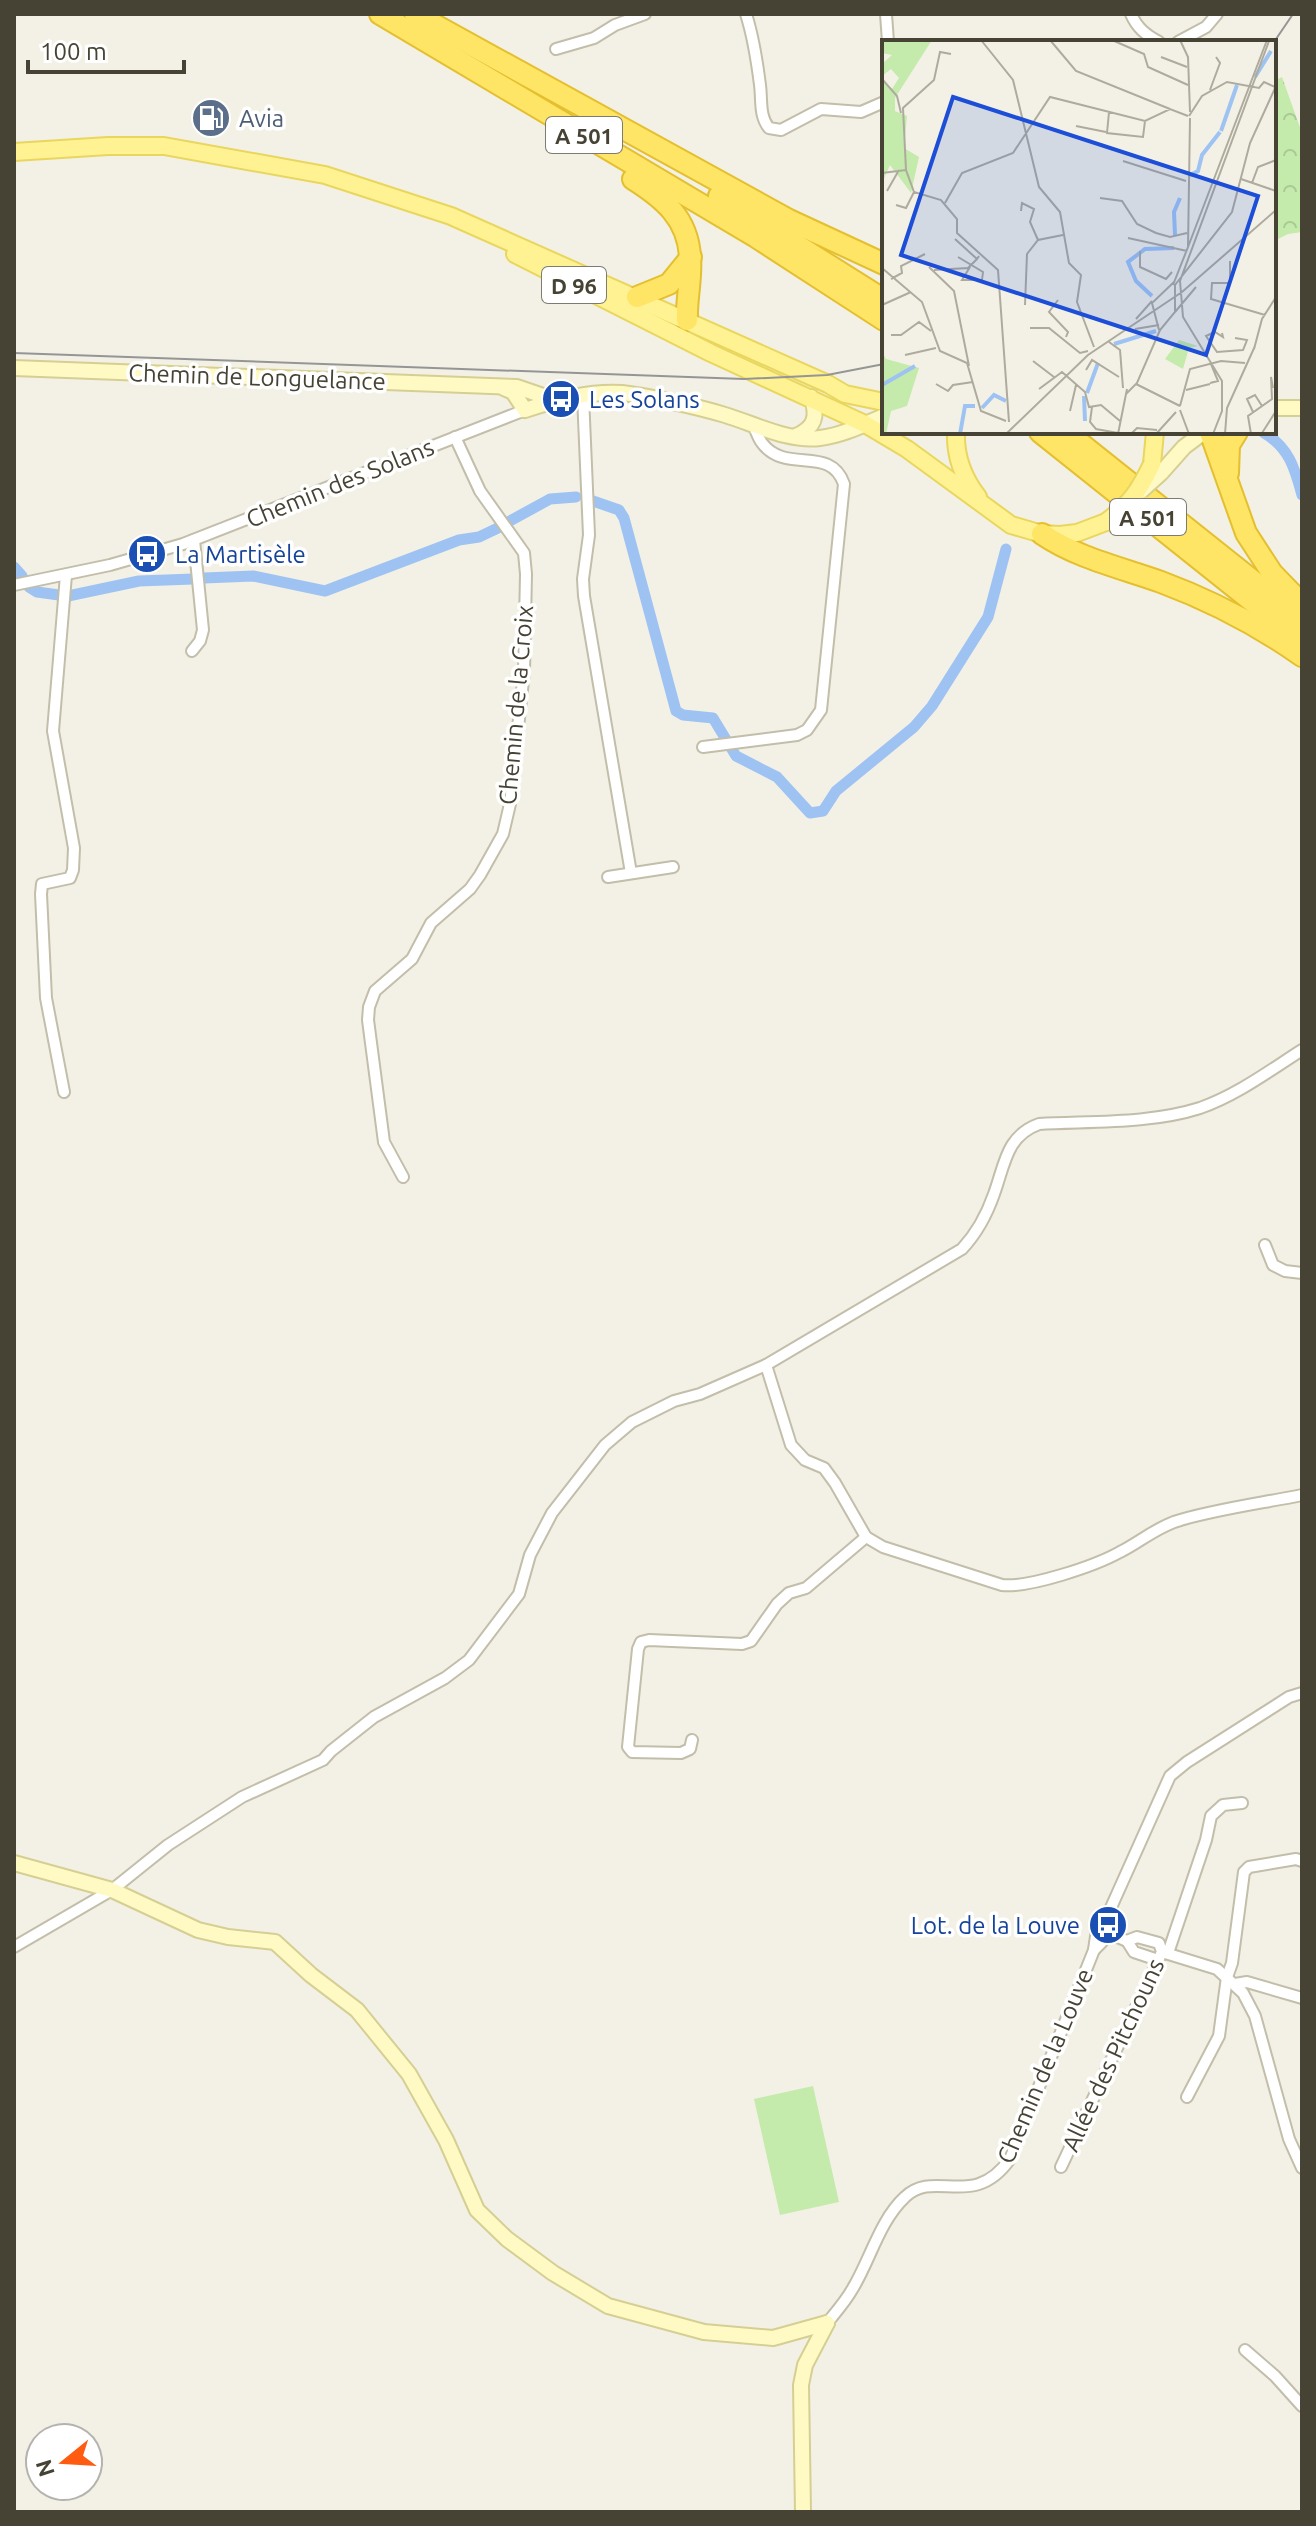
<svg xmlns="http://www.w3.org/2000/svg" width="1316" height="2526" font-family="Ubuntu,sans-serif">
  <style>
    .green { fill: #c4eaac }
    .park { fill: url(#park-crowns) }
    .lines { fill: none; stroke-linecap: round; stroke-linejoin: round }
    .canal { stroke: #9ec3f3; stroke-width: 11 }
    .street-casing { stroke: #c2beaa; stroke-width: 14 }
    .secondary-casing { stroke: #d6cf93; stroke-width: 18 }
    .primary-casing { stroke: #e9d65e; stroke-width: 20 }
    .highway-casing { stroke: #e4bf2f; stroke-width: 24 }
    .street { stroke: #fff; stroke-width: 10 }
    .secondary { stroke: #fffac4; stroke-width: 14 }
    .primary { stroke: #fff293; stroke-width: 16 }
    .highway { stroke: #ffe565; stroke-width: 20 }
    .tram { stroke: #959595; stroke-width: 2 }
    .secondary-bridge-casing { stroke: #d6cf93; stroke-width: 18; stroke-linecap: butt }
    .primary-bridge-casing { stroke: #e9d65e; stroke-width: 20; stroke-linecap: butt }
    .secondary-bridge { stroke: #fffac4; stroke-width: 14 }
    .primary-bridge { stroke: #fff293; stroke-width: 16 }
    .labels { text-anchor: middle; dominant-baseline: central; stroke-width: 7; stroke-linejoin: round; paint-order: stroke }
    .shield { fill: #fff; stroke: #7e7b71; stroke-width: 2 }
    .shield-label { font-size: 22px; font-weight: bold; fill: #464234 }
    .service-label { font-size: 24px; fill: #4e5e75; stroke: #fff; text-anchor: start }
    .street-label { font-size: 24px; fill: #464234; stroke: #fff }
    .transit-label { font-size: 24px; fill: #164399; stroke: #fff; text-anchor: start }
    .inset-river { fill: none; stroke: #9ec3f3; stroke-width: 4 }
    .inset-road { fill: none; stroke: #aeab9e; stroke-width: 2 }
    .view { fill: #1d4ed8; fill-opacity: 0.15; stroke: #1d4ed8; stroke-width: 4 }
    .inset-edge { fill: none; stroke: #464234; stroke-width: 4 }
  </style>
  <defs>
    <pattern id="park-crowns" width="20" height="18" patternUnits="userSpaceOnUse" patternTransform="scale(2)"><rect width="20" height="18" fill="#c4eaac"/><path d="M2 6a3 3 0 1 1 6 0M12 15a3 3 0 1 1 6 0" fill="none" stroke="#aaca95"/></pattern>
  </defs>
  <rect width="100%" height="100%" fill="#f3f1e5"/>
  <polygon class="green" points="813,2086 839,2202 780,2215 754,2099"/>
  <polygon class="park" points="1282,77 1302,133 1302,232 1288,234 1274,241 1274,81"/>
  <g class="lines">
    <g class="canal">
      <path d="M1264,433C1289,447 1295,469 1302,495"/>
      <polyline points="593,501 619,510 624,518 676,711 683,715 713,718 736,756 777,777 810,813 823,811 836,791 914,727 932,706 988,617 1006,549"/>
      <polyline points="508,522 550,499 576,497"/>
      <polyline points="14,567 22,576"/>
      <polyline points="204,578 253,576 325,591 459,540 479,537 500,527"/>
      <polyline points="29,587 37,592 59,595"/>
      <polyline points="68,596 139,581 193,579"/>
    </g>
    <g class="street-casing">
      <g id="street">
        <path d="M746,14C753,36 757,61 760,85C762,100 759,116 769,128L781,130L821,109L861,112L884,102"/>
        <polyline points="886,14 888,42"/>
        <path d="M1131,14C1137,28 1146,35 1159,42"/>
        <polyline points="1178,42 1206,27 1217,14"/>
        <polyline points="556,49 594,38 615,25 645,14"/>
        <polyline points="583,396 589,535 583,579 584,596 631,873"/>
        <polyline points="14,585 110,565 183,544 525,410"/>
        <polyline points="192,651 200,641 203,630 194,540"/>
        <path d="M703,747L797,735L807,730L821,710L844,484C830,444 786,475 762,443C758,438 756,430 753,425"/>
        <polyline points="608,877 673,867"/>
        <polyline points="64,1092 46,998 41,894 42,884 70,878 73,870 74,848 53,731 66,575"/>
        <polyline points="403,1177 384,1142 368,1020 369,1007 375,991 412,959 431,923 470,889 480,875 503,834 510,804 524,671 526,574 524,553 480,491 455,437"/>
        <polyline points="1265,1245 1273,1265 1285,1271 1302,1273"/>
        <path d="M766,1365L791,1445L805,1460L824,1468L835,1483L866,1537L883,1547L1002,1585C1029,1588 1095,1566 1120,1552C1140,1542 1151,1531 1174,1522C1210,1510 1263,1503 1302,1495"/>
        <polyline points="692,1740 690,1749 681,1753 632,1752 628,1747 638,1649 641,1642 649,1640 742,1644 751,1641 777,1604 789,1593 806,1588 866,1537"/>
        <polyline points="1127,1941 1134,1952 1158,1960"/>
        <path d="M14,1947L112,1890L168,1845L242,1797L323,1760L331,1751L374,1717L445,1678L469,1660L519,1594L530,1555L552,1513L605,1445L632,1422L674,1401L700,1394L766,1365L962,1249C976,1234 987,1214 994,1194C1005,1164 1006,1136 1039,1124C1091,1121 1150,1124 1200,1108C1237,1095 1269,1071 1302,1050"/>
        <polyline points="1094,1950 1102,1942 1109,1912 1170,1776 1187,1762 1289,1697 1302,1693"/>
        <polyline points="1162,1952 1217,1969 1243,1993 1255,2016 1289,2139 1302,2168"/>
        <polyline points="1168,1953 1206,1840 1211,1816 1223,1805 1242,1803"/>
        <polyline points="1235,1984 1247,1982 1302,1998"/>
        <polyline points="1187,2097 1219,2036 1227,1977 1232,1963 1244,1872 1249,1867 1296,1859 1302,1861"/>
        <polyline points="1061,2167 1162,1952 1159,1943 1137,1937 1127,1941 1103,1931"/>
        <path d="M827,2323C836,2312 846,2301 853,2288C870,2260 880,2220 905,2197C935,2168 973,2211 1010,2159L1094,1950L1097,1929L1109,1912"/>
        <polyline points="1245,2350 1275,2376 1302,2406"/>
      </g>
    </g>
    <g class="secondary-casing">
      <g id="secondary">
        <polyline points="14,368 517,387 555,400"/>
        <path d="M504,388L513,392L525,410C556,400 589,391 622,393C649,396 699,407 725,415C755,424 788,442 820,438C843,435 863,425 884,416"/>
        <polyline points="1274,408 1302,408"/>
        <path d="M796,436C814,428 819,417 811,397"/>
        <polyline points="1161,473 1184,447 1204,432"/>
        <polyline points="14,1863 112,1890 198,1930 228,1937 275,1942 311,1975 357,2010 409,2074 446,2140 477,2210 507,2239 553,2273 608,2306 704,2332 773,2338 827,2323"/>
        <polyline points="803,2512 801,2385 805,2365 827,2323"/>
      </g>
    </g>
    <g class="primary-casing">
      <g id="primary">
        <polyline points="14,152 108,146 164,146 325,175 451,216 828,384 845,394 884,402"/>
        <polyline points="515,254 711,353 865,424 907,449 1011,525 1042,534 1060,535 1077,533 1106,522"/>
        <path d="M956,432C955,456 964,479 978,497"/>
        <polyline points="1152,464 1155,432"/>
      </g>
    </g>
    <g class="highway-casing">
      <g id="highway">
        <polyline points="380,14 756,237 884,320"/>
        <polyline points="415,14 789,220 884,264"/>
        <path d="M633,179C663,198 688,218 690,257C692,278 686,299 687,320"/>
        <polyline points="719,196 884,300"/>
        <polyline points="637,297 669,284 691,257"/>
        <polyline points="1040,432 1302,641"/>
        <polyline points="1066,432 1302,620"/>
        <polyline points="1210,432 1246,533 1272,573 1302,604"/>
        <polyline points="1228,473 1229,445 1237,432"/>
        <path d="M1042,534C1077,558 1122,568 1161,582C1212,601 1258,625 1302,656"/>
      </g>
    </g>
    <use href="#street" class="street"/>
    <use href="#secondary" class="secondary"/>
    <use href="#primary" class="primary"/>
    <use href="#highway" class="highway"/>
    <g class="tram">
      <polyline points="1274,42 1293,14"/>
      <polyline points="14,353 744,379 827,375 884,364"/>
    </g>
    <g class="secondary-bridge-casing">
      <polyline id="secondary-bridge" points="1141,491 1161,473"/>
    </g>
    <g class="primary-bridge-casing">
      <path id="primary-bridge" d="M1106,522C1130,504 1139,491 1152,464"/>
    </g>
    <use href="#secondary-bridge" class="secondary-bridge"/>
    <use href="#primary-bridge" class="primary-bridge"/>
  </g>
  <defs>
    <g id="fuel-disc" transform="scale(2)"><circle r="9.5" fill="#5c6f8a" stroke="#fff"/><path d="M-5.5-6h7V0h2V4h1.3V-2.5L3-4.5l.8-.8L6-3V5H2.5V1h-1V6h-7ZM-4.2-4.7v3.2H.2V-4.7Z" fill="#fff"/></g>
    <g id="bus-disc" transform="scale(2)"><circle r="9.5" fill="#1a4fb4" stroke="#fff"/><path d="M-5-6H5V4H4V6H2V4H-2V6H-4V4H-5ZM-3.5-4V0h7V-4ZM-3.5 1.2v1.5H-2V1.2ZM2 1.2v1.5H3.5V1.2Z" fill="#fff"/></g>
  </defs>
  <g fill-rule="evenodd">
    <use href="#fuel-disc" x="211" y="118"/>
    <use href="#bus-disc" x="561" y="399"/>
    <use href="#bus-disc" x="147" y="554"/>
    <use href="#bus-disc" x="1108" y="1925"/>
  </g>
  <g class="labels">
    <g class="shield">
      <rect x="546" y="117" width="76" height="36" rx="6"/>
      <rect x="542" y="267" width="64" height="36" rx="6"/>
      <rect x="1110" y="499" width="76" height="36" rx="6"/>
    </g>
    <g class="shield-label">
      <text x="584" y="135">A 501</text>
      <text x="574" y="285">D 96</text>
      <text x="1148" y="517">A 501</text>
    </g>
    <g class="service-label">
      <text x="239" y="118">Avia</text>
    </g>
    <g class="street-label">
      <text transform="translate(257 377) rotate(2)">Chemin de Longuelance</text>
      <text transform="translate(340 483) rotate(-22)">Chemin des Solans</text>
      <text transform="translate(516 705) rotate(-85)">Chemin de la Croix</text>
      <text transform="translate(1113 2055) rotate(-65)">Allée des Pitchouns</text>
      <text transform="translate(1045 2066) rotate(-67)">Chemin de la Louve</text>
    </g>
    <g class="transit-label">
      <text x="589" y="399">Les Solans</text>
      <text x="175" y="554">La Martisèle</text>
      <text x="1080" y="1925" text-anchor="end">Lot. de la Louve</text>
    </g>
  </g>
  <g transform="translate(882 40)">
    <rect width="394" height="394" fill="#f3f1e5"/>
    <path d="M0,0H50L13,58V71L25,76L22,108L37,117L29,153L8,125L0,143V41L10,49L17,38L9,29L0,36V24L10,15L0,13ZM0,312L4,319L37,328L25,366L9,371L4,394H0Z" fill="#c4eaac"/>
    <path d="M297,300L316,306L307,308L301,329L283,319Z" fill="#c4eaac"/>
    <path class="inset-river" d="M373,37L389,11M339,91L355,45M308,135L316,131L320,115L338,92M293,195L292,172L298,158M270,256L254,241L246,222L263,209L292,208M232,304L274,291M0,345L33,326M205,353L216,323M202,356L203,381M100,368L112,355L124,361M78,394L83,366H93"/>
    <path class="inset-road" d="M99,0L131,40L157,147L178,172L187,223L199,235L195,262L212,307M168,0L194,31L288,69M230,0L262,14L266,27L306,45M298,0L306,17L308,72M69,14L58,12L52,40L21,68L24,130L32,152L59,160L75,179V193L116,230L127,382M279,17L305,27M0,39L15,56L19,73M328,50L338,23L334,17M227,72L225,93L261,97L263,81M307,76L320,56L345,42L377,48L382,42L393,47M194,86L224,92M241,121L304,141M0,133L24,130M359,139L394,151M370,143L376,127L394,120M5,151L17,130M218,158L240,161L255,184L274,193L288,197L305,193M63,163L80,133L131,113L168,57L263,81L288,69L306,76M14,165L24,168L32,152M139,171L140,163L152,169L148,182L156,200M246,198L305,211M73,199L95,219L97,216M306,207L385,0M258,211V227L284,239L290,232M76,217L101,232L100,240H80L88,227M348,221V243H330L329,259L383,275M47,227L72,251L87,326M0,228L40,262L58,311L85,323L99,371L124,381M52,230L86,228L95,219M9,239L20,233L19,226L43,214M291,245L306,207L308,78M176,260L167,272L186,292L184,297M0,265L29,252M143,265L145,214L156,200L181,195M293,272L314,247M254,279L270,261M148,288H167L198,313L206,311M253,289L277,285M277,290L270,263L292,242M340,293L341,297L333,292L324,296L335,312L361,310L365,300L353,298M9,295H19L37,282L49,291M227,302L238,310L241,348M372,309L380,279L394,257M23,315L54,308M151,321L172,337M204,330L210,320L237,337M328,343L336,341L329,324M54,344L66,351L71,345L91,342M254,344L298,366M157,349L180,332L203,352L207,367L219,365L238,381M304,350L328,344M244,354L255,343L278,290L293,272V245L350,172L368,103L394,46M298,366L308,329L339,321L363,323M210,367L208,382L214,389L236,393M298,370L307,394M188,371L194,345M371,372L365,359L373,355L380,366M380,393L394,371M124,394L206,315L300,252L394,170M236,394L245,349M249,394L255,388L275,390M274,394L294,372M331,394L340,371V341L301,277L298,241L387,1M343,394L345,368L373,306M369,394L366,376L390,359L389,337L391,348"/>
    <path class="view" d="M71,57L376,156L324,315L19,215Z"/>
    <rect width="394" height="394" class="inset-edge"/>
  </g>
  <rect width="1316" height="2526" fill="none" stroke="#464234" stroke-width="32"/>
  <g transform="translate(64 2462) rotate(252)"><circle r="38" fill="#ffffff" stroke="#b5b3ae" stroke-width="2"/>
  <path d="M0-6L14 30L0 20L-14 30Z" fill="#ff5b11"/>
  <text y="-12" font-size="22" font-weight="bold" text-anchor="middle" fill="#464234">N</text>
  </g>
  <path d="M28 60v12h156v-12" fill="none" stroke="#464234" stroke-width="4"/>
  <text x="40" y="60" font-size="24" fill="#464234" stroke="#ffffff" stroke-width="6" paint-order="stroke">100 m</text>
</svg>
